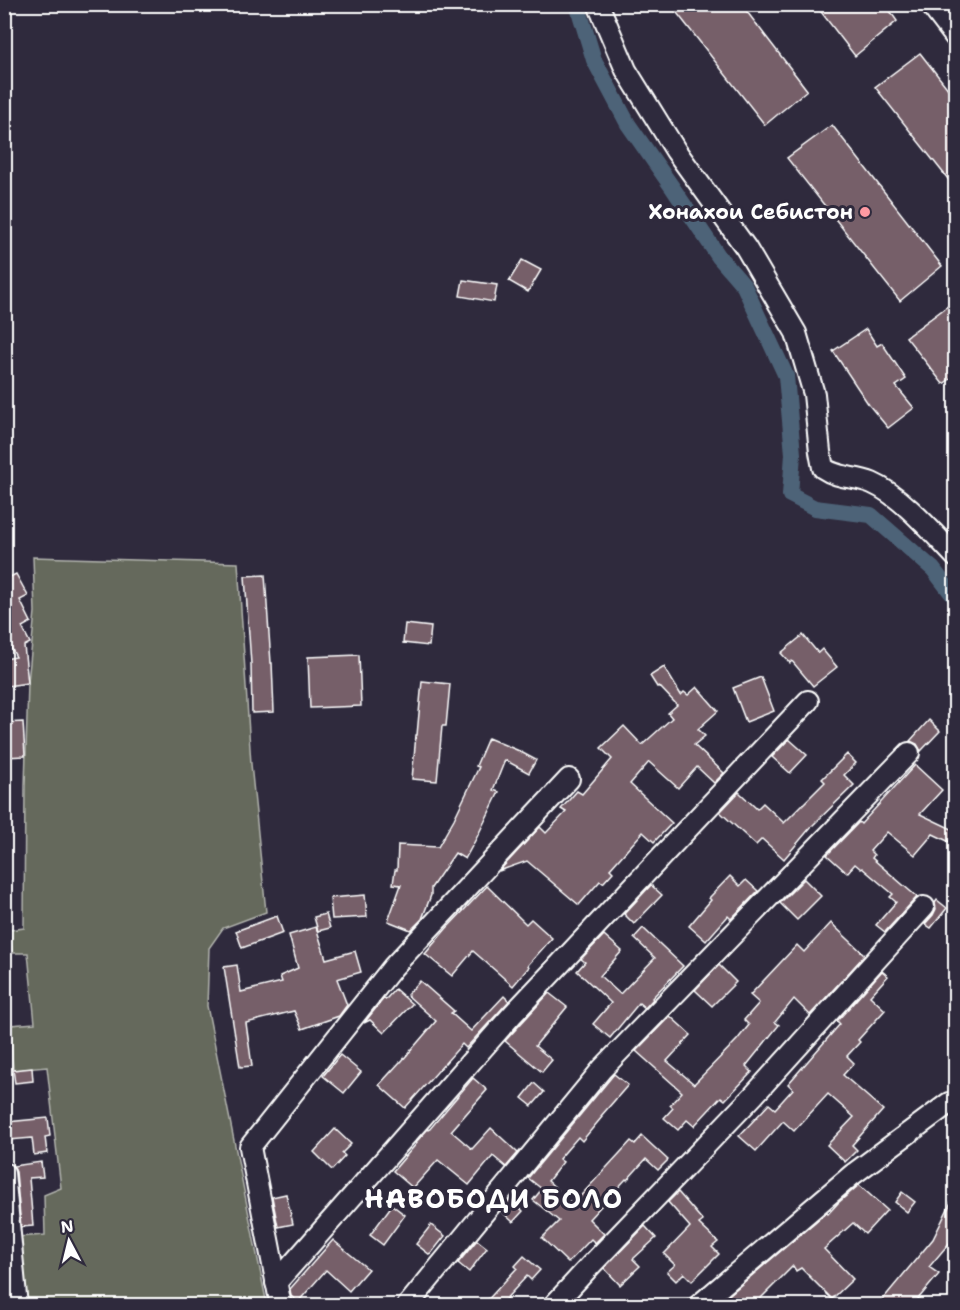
<svg xmlns="http://www.w3.org/2000/svg" width="960" height="1310" font-family="'Shantell Sans',sans-serif">
  <style>
    .green { fill: #65695c; stroke: #b2b4ae; stroke-width: 1.5 }
    .lines { fill: none; stroke-linecap: round; stroke-linejoin: round }
    .canal { stroke: #4d6478; stroke-width: 16 }
    .building { fill: #765e69; stroke: #fff; stroke-width: 1.5 }
    .minor-casing { stroke: #fff; stroke-width: 24 }
    .minor { stroke: #2f2a3d; stroke-width: 20 }
    .poi-dot { fill: #ff9aa2; stroke: #2f2a3d; stroke-width: 2 }
    .labels { text-anchor: middle; dominant-baseline: central; stroke-width: 6; stroke-linejoin: round; paint-order: stroke }
    .poi-label { font-size: 21px; font-weight: bold; fill: #fff; stroke: #2f2a3d; text-anchor: end }
    .district-label { font-size: 27px; font-weight: bold; letter-spacing: 1.5px; fill: #fff; stroke: #2f2a3d }
  </style>
  <rect width="100%" height="100%" fill="#2f2a3d"/>
  <filter id="ink" filterUnits="userSpaceOnUse"><feTurbulence type="fractalNoise" baseFrequency=".0167" numOctaves="2"/><feDisplacementMap in="SourceGraphic" scale="12" xChannelSelector="R" yChannelSelector="G"/><feConvolveMatrix kernelMatrix="1 2 1 2 8 2 1 2 1" color-interpolation-filters="sRGB"/></filter>
  <g filter="url(#ink)">
    <polygon class="green" points="33,557 238,563 251,764 266,912 223,928 209,948 207,1006 267,1305 22,1305 17,1237 45,1235 44,1195 61,1188 47,1067 13,1070 10,1025 35,1023 28,953 12,953 10,930 24,928 25,786 28,683 35,612"/>
    <g class="lines">
      <polyline class="canal" points="577,4 594,60 628,124 672,187 719,257 744,286 786,376 793,454 790,495 815,508 871,515 933,569 956,599"/>
    </g>
    <g class="building">
      <polygon points="670,4 741,4 807,90 765,125"/>
      <polygon points="815,4 885,4 897,21 855,56"/>
      <polygon points="920,53 956,99 956,189 875,87"/>
      <polygon points="832,125 942,266 900,301 787,158"/>
      <polygon points="522,260 541,270 528,292 509,281"/>
      <polygon points="463,280 497,285 494,302 460,296"/>
      <polygon points="956,300 956,375 943,384 906,337"/>
      <polygon points="866,329 877,346 882,343 906,379 896,386 914,408 888,428 869,405 833,351"/>
      <polygon points="16,574 28,596 20,600 31,622 22,627 30,643 24,646 28,683 7,686 4,659 16,657 4,635 4,580"/>
      <polygon points="265,575 271,663 272,663 274,712 252,713 251,664 245,576"/>
      <polygon points="405,624 431,627 429,646 403,643"/>
      <polygon points="803,635 818,653 822,649 837,667 813,686 792,661 790,663 781,653"/>
      <polygon points="359,655 361,706 310,708 308,657"/>
      <polygon points="664,667 681,695 684,692 688,695 697,687 718,711 698,729 705,736 694,745 724,773 714,783 697,767 678,788 649,762 630,784 672,823 654,842 643,832 610,869 613,872 603,883 600,881 579,905 527,861 499,871 540,827 546,833 566,812 561,809 577,791 582,794 612,759 601,748 624,726 642,745 672,718 668,713 677,705 659,686 657,687 650,676"/>
      <polygon points="761,677 774,711 746,722 733,688"/>
      <polygon points="422,681 450,684 446,726 442,726 437,781 412,779 416,735 417,735"/>
      <polygon points="929,720 940,731 921,751 917,744 910,741"/>
      <polygon points="23,722 25,756 4,757 4,723"/>
      <polygon points="488,738 517,750 536,760 529,773 505,760 493,790 499,792 477,837 465,859 455,853 431,888 431,895 422,919 411,930 388,921 401,885 393,884 395,870 397,870 398,845 438,847 454,819 479,767 476,766"/>
      <polygon points="789,739 807,755 790,773 772,757"/>
      <polygon points="847,754 856,763 844,775 854,785 811,827 784,859 762,839 756,845 720,812 739,792 757,809 763,803 784,823 825,782 822,779"/>
      <polygon points="915,765 942,790 920,814 956,831 956,845 933,834 915,855 887,832 870,851 874,855 872,858 917,897 885,932 876,925 896,902 890,897 893,894 862,868 861,869 855,864 847,873 827,855 859,822 861,824"/>
      <polygon points="730,876 740,886 746,880 758,891 731,919 728,916 706,941 689,926 711,900 709,898"/>
      <polygon points="804,879 821,896 797,920 780,903"/>
      <polygon points="651,885 662,895 634,924 624,914"/>
      <polygon points="487,886 526,924 531,919 552,938 528,965 529,967 513,986 473,951 452,976 425,954 446,929"/>
      <polygon points="365,895 367,917 332,919 330,898"/>
      <polygon points="937,900 947,908 931,928 925,924 933,915 936,909 935,903"/>
      <polygon points="326,914 330,928 318,931 314,917"/>
      <polygon points="277,916 283,933 242,948 236,931"/>
      <polygon points="831,923 865,955 810,1015 794,999 775,1022 779,1025 746,1066 752,1072 725,1100 721,1097 694,1126 687,1120 678,1130 664,1118 673,1108 670,1105 682,1092 636,1051 670,1016 691,1035 667,1061 694,1084 737,1040 749,1025 744,1020 759,1003 750,995 797,945 804,952"/>
      <polygon points="316,927 326,959 355,951 361,972 337,979 347,1005 339,1016 302,1029 294,1011 246,1023 252,1066 240,1067 224,967 237,965 241,992 282,982 280,976 298,968 289,935"/>
      <polygon points="643,928 683,966 652,998 653,999 645,1008 639,1003 610,1038 593,1024 611,1003 577,971 585,962 581,959 604,935 622,951 600,976 620,994 655,958 634,938"/>
      <polygon points="719,965 736,982 712,1006 695,990"/>
      <polygon points="882,971 888,976 870,996 885,1010 858,1040 860,1042 847,1056 854,1063 843,1075 883,1110 852,1145 857,1150 845,1162 827,1145 854,1117 828,1094 794,1131 783,1121 756,1151 739,1136 769,1104 775,1109 793,1089 788,1084 840,1024 837,1021"/>
      <polygon points="420,981 454,1011 451,1013 471,1031 504,996 509,1001 466,1048 462,1044 405,1108 379,1085 400,1062 401,1062 436,1021 407,995"/>
      <polygon points="395,989 412,1004 384,1033 370,1020 364,1023 384,998 386,999"/>
      <polygon points="549,993 567,1007 535,1046 552,1060 542,1072 505,1041"/>
      <polygon points="340,1055 361,1072 344,1093 323,1076"/>
      <polygon points="32,1068 33,1081 15,1083 13,1070"/>
      <polygon points="614,1074 628,1085 601,1116 602,1117 582,1141 578,1137 559,1159 563,1162 548,1181 558,1190 552,1197 528,1178"/>
      <polygon points="473,1078 487,1090 451,1131 472,1149 491,1128 518,1153 506,1167 493,1156 469,1185 438,1160 413,1188 393,1171 417,1143 416,1142 428,1129 429,1130"/>
      <polygon points="534,1083 544,1092 532,1106 522,1098"/>
      <polygon points="48,1118 50,1136 45,1137 47,1153 34,1155 32,1138 9,1140 7,1122"/>
      <polygon points="335,1129 351,1144 342,1153 345,1156 332,1170 314,1152"/>
      <polygon points="642,1136 668,1160 658,1170 646,1159 627,1180 626,1179 589,1219 604,1234 595,1243 591,1239 568,1263 542,1238 559,1221 533,1200 542,1189 564,1207 570,1201 573,1204 631,1141 635,1144"/>
      <polygon points="41,1162 43,1177 29,1178 33,1226 21,1227 16,1172 13,1166"/>
      <polygon points="859,1185 887,1210 865,1234 853,1223 824,1249 853,1279 832,1299 801,1268 796,1271 793,1266 754,1305 717,1305 827,1212 828,1214 838,1203"/>
      <polygon points="678,1192 703,1221 699,1224 718,1242 712,1247 719,1254 692,1281 684,1273 676,1281 667,1272 675,1265 664,1254 690,1227 668,1202"/>
      <polygon points="902,1192 915,1202 907,1212 895,1202"/>
      <polygon points="956,1192 956,1235 929,1267 939,1274 913,1305 878,1305 933,1239"/>
      <polygon points="286,1194 293,1224 278,1227 272,1197"/>
      <polygon points="510,1199 523,1211 513,1222 501,1211"/>
      <polygon points="392,1205 405,1215 383,1245 370,1235"/>
      <polygon points="431,1225 445,1236 430,1255 416,1244"/>
      <polygon points="645,1226 656,1238 633,1259 640,1266 620,1285 604,1268"/>
      <polygon points="333,1240 368,1269 349,1291 326,1270 298,1302 291,1296 290,1289"/>
      <polygon points="477,1240 487,1248 469,1272 458,1263"/>
      <polygon points="524,1256 540,1270 531,1280 527,1276 500,1305 483,1305 517,1268 515,1266"/>
    </g>
    <g class="lines">
      <g class="minor-casing">
        <g id="minor">
          <path d="M598,4L626,70L676,151L746,248L796,333L814,394L820,452L823,468C839,479 855,476 872,483C902,496 933,533 956,557"/>
          <polyline points="930,4 956,38"/>
          <polyline points="4,1173 17,1306"/>
          <polyline points="276,1283 512,1015 808,701"/>
          <polyline points="281,1306 250,1147 393,967 569,779"/>
          <polyline points="407,1306 602,1069 909,753"/>
          <polyline points="553,1306 590,1266 754,1095 924,907"/>
          <polyline points="698,1306 852,1175 949,1103"/>
        </g>
      </g>
      <use href="#minor" class="minor"/>
    </g>
  </g>
  <circle class="poi-dot" cx="865" cy="212" r="6"/>
  <g class="labels">
    <g class="poi-label">
      <text x="853" y="212">Хонахои Себистон</text>
    </g>
    <g class="district-label">
      <text x="494" y="1198">НАВОБОДИ БОЛО</text>
    </g>
  </g>
  <rect width="960" height="1310" fill="none" stroke="#2f2a3d" stroke-width="24"/>
  <rect x="12" y="12" width="936" height="1286" fill="none" stroke="#fff" stroke-width="2" filter="url(#ink)"/>
  <g transform="translate(69 1241) rotate(353)" stroke="#2f2a3d" stroke-width="4.5" paint-order="stroke">
  <path d="M0-4.5L10 22L0 15L-10 22Z" fill="#ffffff"/>
  <text y="-9" font-size="16" font-weight="bold" text-anchor="middle" fill="#ffffff">N</text>
  </g>
</svg>
